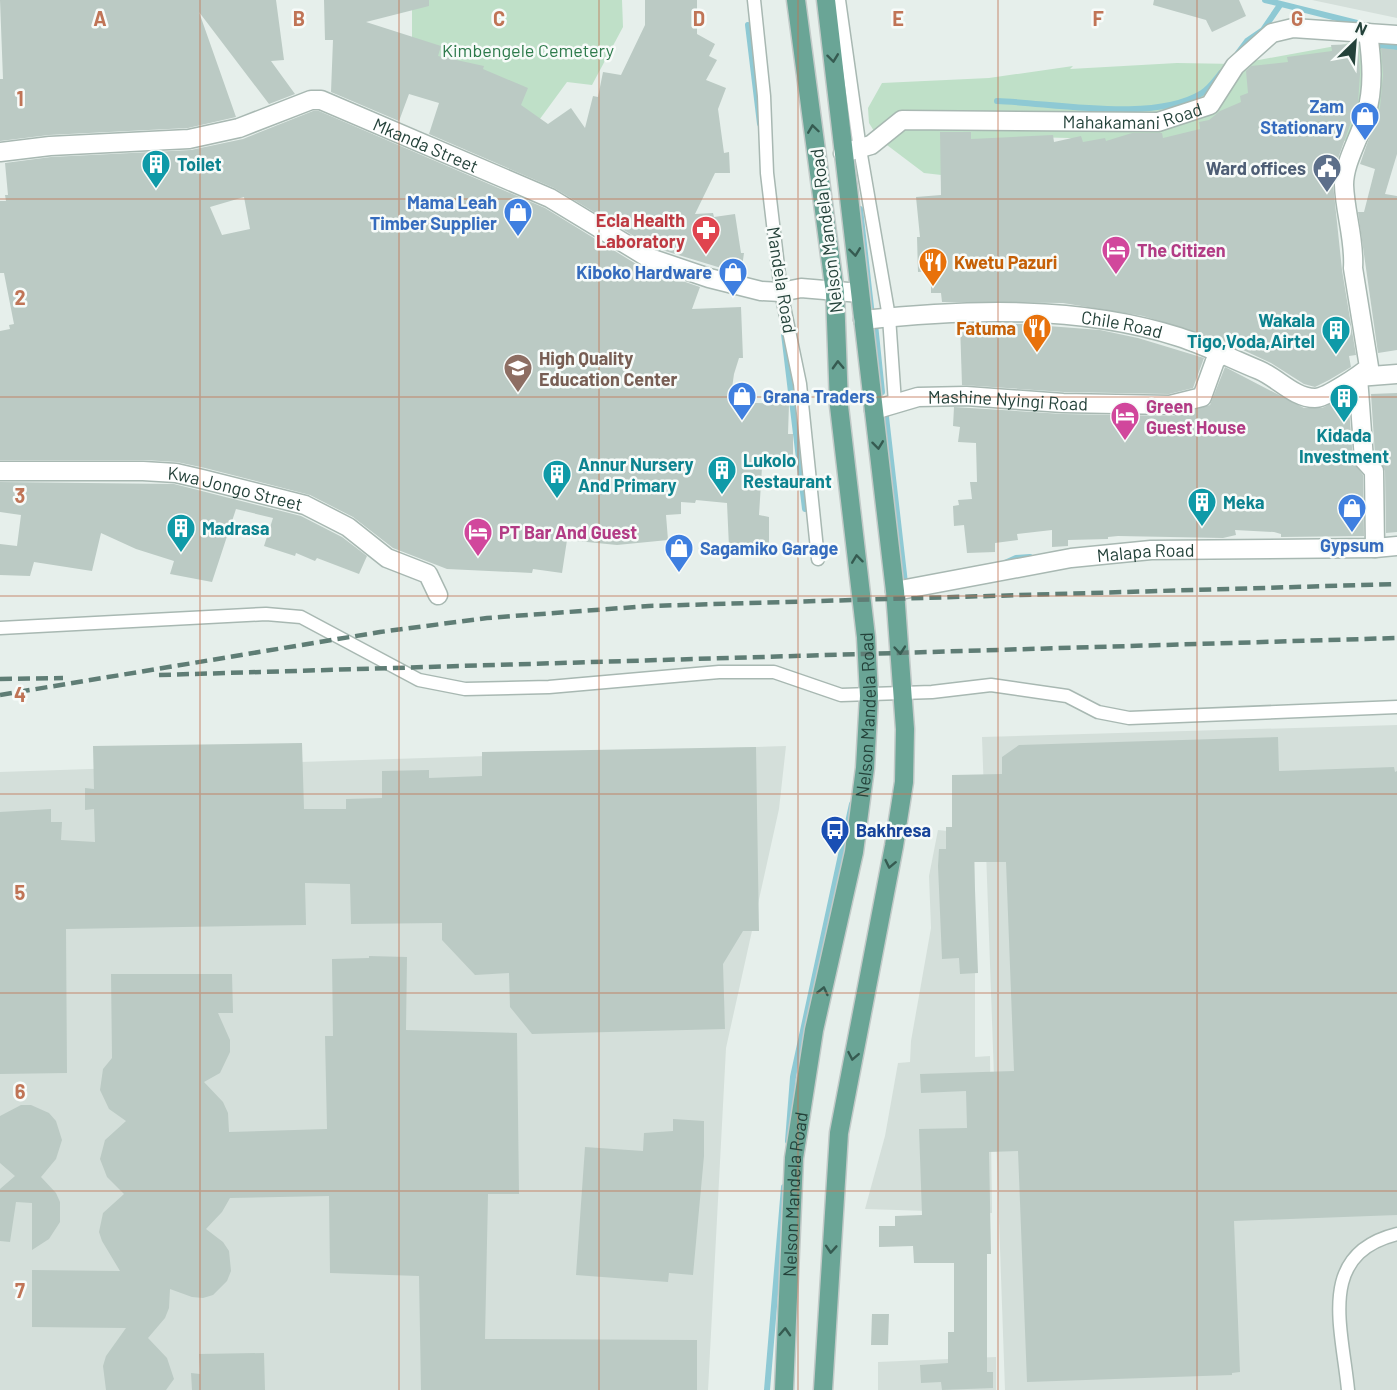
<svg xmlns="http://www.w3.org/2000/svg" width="1397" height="1390" font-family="Barlow,sans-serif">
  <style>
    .built { fill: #d4dfda }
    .green { fill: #bfe0c8 }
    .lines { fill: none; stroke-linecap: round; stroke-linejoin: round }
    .stream { stroke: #8ec9d4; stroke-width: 6 }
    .building { fill: #bbcac4; fill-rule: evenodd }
    .lane-casing { stroke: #a8b8b2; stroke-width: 15 }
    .street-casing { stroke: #a8b8b2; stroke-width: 21 }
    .primary-casing { stroke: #c2cac8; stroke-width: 21 }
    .lane { stroke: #fff; stroke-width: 12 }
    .street { stroke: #fff; stroke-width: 18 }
    .primary { stroke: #6aa596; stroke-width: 18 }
    .rail { stroke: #5f7d75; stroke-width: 4.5; stroke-dasharray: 12 6; stroke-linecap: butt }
    .oneway { stroke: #365b51 }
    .grid { fill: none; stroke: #c07456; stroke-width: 1.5; stroke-opacity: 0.55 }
    .labels { text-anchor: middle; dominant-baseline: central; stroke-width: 5; stroke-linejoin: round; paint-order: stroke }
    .park-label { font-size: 18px; fill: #2d7a4b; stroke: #f7fbf9 }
    .shop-label { font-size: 18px; font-weight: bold; fill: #366cbe; stroke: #f7fbf9; text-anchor: end }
    .street-label { font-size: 18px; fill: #24423a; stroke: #f7fbf9 }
    .culture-label { font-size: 18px; font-weight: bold; fill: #0d838f; stroke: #f7fbf9; text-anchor: start }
    .service-label { font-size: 18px; font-weight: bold; fill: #4e5e75; stroke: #f7fbf9; text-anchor: end }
    .health-label { font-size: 18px; font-weight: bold; fill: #be3a42; stroke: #f7fbf9; text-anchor: end }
    .hotel-label { font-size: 18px; font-weight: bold; fill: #b23c85; stroke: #f7fbf9; text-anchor: start }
    .food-label { font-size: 18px; font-weight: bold; fill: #c56008; stroke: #f7fbf9; text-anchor: start }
    .education-label { font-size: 18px; font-weight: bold; fill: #785e54; stroke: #f7fbf9; text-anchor: start }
    .transit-label { font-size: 18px; font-weight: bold; fill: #164399; stroke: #f7fbf9; text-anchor: start }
    .grid-label { font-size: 20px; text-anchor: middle; font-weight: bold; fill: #c07456; stroke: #f7fbf9; stroke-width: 5; stroke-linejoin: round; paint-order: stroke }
  </style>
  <rect width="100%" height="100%" fill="#e6efeb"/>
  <g class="built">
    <polygon points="1312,0 1397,0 1397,18"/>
    <polygon points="1397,725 1397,1390 1005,1390 982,737"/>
    <polygon points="786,746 779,809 726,1048 708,1390 0,1390 0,772"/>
    <polygon points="938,830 975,834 975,1057 990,1056 992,1213 865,1209 885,1136 898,1063 910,1062 911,1041 931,928 929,876"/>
    <polygon points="996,1357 996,1390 878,1390 878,1362"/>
  </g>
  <g class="green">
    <polygon points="425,0 622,0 623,27 592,85 567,82 534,127 412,60 412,6"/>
    <polygon points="1397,31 1397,135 1362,137 1311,148 1122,153 1069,138 1030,137 950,176 924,173 879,139 869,123 868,108 882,83 989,78 1073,66 1070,69 1177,63 1237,64 1341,45"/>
  </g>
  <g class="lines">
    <g class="stream">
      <polyline points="1265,0 1361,24"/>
      <polyline points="748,25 760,124"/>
      <polyline points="1371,45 1397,47"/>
      <polyline points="1238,53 1247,41 1263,30 1280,5"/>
      <path d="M997,101C1054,103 1153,123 1202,93C1210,88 1216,79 1221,73"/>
      <polyline points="860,209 872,316"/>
      <polyline points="875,324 882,392"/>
      <polyline points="784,334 805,509"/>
      <polyline points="885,408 905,583"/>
      <polyline points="1005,563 1016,558 1030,557"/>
      <polyline points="788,1141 793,1077 852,804"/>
      <polyline points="767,1390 784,1187"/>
    </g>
  </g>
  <g class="building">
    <polygon points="0,0 276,0 284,60 271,61 295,94 269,104 199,12 236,117 188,128 49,135 0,141 0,79 3,79"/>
    <polygon points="324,0 429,0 429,6 366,22 441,46 438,56 484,66 483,69 528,88 521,105 548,124 571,108 585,128 593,96 598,97 603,72 621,75 645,25 645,0 697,0 697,34 715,44 709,56 717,60 706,80 726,88 718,109 724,153 729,152 730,173 715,173 695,214 713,213 714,217 735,214 741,253 744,253 741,274 652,247 554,188 429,134 439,103 409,94 399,121 331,92 333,40 325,40"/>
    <polygon points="1154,0 1239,0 1246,16 1212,32 1206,20 1153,5"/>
    <polygon points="1358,44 1360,74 1358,103 1336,164 1333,184 1342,270 1356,355 1349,356 1351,367 1329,380 1315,387 1304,384 1271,363 1226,342 1143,316 1063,303 942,302 941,293 931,293 931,271 918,272 917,237 920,237 916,197 941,195 940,132 971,132 971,139 1053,135 1054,142 1081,136 1083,142 1105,138 1106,141 1132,133 1162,133 1163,138 1200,129 1199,122 1209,120 1220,111 1241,102 1240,96 1248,93 1246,71 1251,66 1288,62 1287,57 1332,51 1331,45"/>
    <polygon points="1381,48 1397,50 1397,154 1385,194 1397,196 1397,350 1378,353 1358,212 1364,212 1375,169 1360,164 1380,107 1383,75"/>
    <path d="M313,111H319L545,208L641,267L700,287L692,309L741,307L743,358H739L734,374L730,402L789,404L788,434H793V465L762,467L759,515L769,517V547H729L727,503L696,500L695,503L681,502V514L666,515L668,540L617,545L567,540L562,573L533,569L532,573L447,569L393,548L353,517L310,495L205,468L177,462L144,460H0V331L10,329L9,325L14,324L4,273H0V201H6L5,195H8L5,163L51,157L191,150L243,139ZM244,197L250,229L222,235L210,207Z"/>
    <polygon points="960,324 1022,324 1100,330 1138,338 1204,358 1193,388 1169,394 1064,392 962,385"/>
    <polygon points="1225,367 1304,408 1322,408 1348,395 1353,461 1363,475 1364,536 1281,537 1281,534 1274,532 1235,530 1236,535 1223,538 1118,536 1108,537 1108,539 1068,540 1068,546 1052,547 1052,530 1017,534 1018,540 995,543 995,552 967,553 964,525 954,526 953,506 959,505 958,500 972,499 970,482 977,482 976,443 958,442 960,427 953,426 954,407 1063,414 1172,416 1210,405"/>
    <polygon points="1397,393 1397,532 1386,533 1385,471 1375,455 1371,394"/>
    <polygon points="0,482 174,484 301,516 342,537 367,556 359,574 317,558 315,561 296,553 295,556 264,546 273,518 236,509 212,582 170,574 174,561 136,549 101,533 92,571 34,562 30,576 0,575 0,544 17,546 21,515 0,512"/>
    <polygon points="1278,737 1279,771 1394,767 1395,772 1397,771 1397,1215 1234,1221 1240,1372 1232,1373 1232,1375 1027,1382 1018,1151 989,1152 991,1254 987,1254 987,1372 993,1372 993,1388 942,1390 941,1382 921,1383 920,1365 948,1363 948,1332 954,1332 954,1263 914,1263 913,1246 879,1247 879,1226 895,1226 895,1216 922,1215 919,1129 967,1128 966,1091 921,1093 920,1074 1014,1071 1006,862 974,862 978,973 960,974 959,958 942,959 938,866 939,849 946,849 946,827 952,827 952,775 1002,774 1002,757 1019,745"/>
    <polygon points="302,743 304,809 346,809 346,799 382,798 382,771 429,770 429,778 482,776 482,752 756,747 759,931 743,931 723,964 725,1029 532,1034 510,1007 509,973 475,975 442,940 442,923 351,924 350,884 305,883 306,925 66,929 67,1073 0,1074 0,812 51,809 51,822 62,822 61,840 95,842 94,809 85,810 85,788 94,789 93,746"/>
    <polygon points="369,956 407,957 406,1030 517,1033 519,1194 488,1194 485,1339 697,1340 697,1390 421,1390 419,1276 330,1273 329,1196 230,1198 222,1212 206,1229 223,1242 229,1251 231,1271 227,1281 213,1295 203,1298 192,1297 170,1289 169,1308 165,1318 148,1338 167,1358 174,1379 166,1390 106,1390 103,1366 106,1356 126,1328 32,1327 32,1270 120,1271 102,1241 99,1232 103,1213 124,1194 107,1177 100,1159 105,1140 126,1121 109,1109 100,1090 103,1069 112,1058 111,974 232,974 233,1013 218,1013 230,1040 230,1052 220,1073 204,1082 223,1102 228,1113 229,1132 327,1129 325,1036 333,1036 332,959 369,958"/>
    <polygon points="21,1105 31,1105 49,1113 56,1121 62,1140 56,1159 41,1177 56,1193 60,1202 60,1222 49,1239 32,1250 32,1203 16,1202 10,1242 0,1241 0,1189 15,1176 0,1163 0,1116"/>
    <polygon points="673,1119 704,1121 704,1156 693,1275 669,1273 668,1282 576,1275 585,1147 643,1151 644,1133 673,1131"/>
    <polygon points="872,1314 889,1314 888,1345 871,1345"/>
    <polygon points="264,1353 265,1390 192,1390 191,1373 200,1374 199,1354"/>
  </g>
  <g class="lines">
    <g class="lane-casing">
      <g id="lane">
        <polyline points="754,0 764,96 767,173 781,292 800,384 818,559"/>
        <polyline points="839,0 860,149 889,317 895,403"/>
        <polyline points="0,628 266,614 301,617 419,680 465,689 549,687 719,672 774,672 841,695 932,692 991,685 1067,696 1098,712 1129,718 1397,707"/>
        <path d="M1348,1390C1342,1327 1316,1254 1397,1234"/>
      </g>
    </g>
    <g class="street-casing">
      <g id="street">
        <path id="s1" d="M0,152L50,146L189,139L239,128L311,100H321L550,198L647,257L709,278L761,291L781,292L801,288L860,293"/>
        <path id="s2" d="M843,153L871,145L902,120L1158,122L1210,105L1235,66L1272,33L1293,28L1397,35"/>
        <path id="s3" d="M863,320C967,309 1079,305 1179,337C1207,346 1232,359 1259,370C1278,378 1294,398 1315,398C1326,398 1360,375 1369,367L1353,268C1355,240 1345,213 1344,185C1344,162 1360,138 1366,115C1374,88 1372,61 1368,33"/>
        <polyline points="1358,377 1364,460 1374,471 1375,548"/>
        <polyline points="1358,377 1397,374"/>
        <path id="s4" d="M874,410L918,397L966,396L1063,403L1170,405L1202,397L1215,361L1223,353"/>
        <path id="s5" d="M0,471H143L176,473L202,479L305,505L348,527L387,558L428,574L438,595"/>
        <path id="s6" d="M895,591L1071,558L1151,550L1375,548L1397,546"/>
      </g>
    </g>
    <g class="primary-casing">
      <g id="primary">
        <path id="s7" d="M784,1390L794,1158L814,1030L854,852L865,768L869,696L866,637L839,406L835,293L796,0"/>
        <polyline points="823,1390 839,1133 894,846 904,782 905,729 895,591 826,0"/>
      </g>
    </g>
    <use href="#lane" class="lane"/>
    <use href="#street" class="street"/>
    <use href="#primary" class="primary"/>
    <g class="rail">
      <polyline points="159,675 1397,638"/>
      <polyline points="0,679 63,678"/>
      <polyline points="0,695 380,632 487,618 649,606 1397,584"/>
    </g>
  </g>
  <defs><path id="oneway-chevron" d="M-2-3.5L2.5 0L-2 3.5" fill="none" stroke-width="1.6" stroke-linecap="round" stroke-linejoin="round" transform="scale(1.5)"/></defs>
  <g class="oneway">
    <use href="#oneway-chevron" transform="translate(833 58) rotate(83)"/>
    <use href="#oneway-chevron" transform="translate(813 129) rotate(-98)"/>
    <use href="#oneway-chevron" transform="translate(855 252) rotate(83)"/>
    <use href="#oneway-chevron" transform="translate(838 365) rotate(-92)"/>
    <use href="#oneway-chevron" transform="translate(878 445) rotate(83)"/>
    <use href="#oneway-chevron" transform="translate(857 559) rotate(-97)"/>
    <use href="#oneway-chevron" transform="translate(900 650) rotate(85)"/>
    <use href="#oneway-chevron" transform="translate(890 864) rotate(102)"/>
    <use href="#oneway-chevron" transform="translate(823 991) rotate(-77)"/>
    <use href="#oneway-chevron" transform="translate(853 1056) rotate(101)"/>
    <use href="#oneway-chevron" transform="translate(831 1249) rotate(94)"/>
    <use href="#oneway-chevron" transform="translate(785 1332) rotate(-87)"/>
  </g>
  <path class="grid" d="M200,0V1390M399,0V1390M599,0V1390M798,0V1390M998,0V1390M1197,0V1390M0,199H1397M0,397H1397M0,596H1397M0,794H1397M0,993H1397M0,1191H1397"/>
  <defs>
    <g id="shop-pin" transform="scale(1.5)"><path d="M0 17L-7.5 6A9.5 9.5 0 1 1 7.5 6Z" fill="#3f7fe0" stroke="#f7fbf9"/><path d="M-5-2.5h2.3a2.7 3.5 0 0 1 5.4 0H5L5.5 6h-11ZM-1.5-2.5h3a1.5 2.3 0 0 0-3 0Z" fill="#fff"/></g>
    <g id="building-pin" transform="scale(1.5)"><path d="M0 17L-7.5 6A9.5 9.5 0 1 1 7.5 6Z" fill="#0f9aa8" stroke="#f7fbf9"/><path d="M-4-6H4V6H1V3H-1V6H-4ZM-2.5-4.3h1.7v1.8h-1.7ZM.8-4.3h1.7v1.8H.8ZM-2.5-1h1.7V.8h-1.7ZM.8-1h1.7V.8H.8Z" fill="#fff"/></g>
    <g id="civic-pin" transform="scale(1.5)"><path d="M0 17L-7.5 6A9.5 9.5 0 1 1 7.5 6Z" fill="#5c6f8a" stroke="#f7fbf9"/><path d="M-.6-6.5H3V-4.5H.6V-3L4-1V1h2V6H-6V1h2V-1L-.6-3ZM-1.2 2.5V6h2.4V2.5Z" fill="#fff"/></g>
    <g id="pharmacy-pin" transform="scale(1.5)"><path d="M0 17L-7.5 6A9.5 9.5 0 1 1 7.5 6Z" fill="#e0444e" stroke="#f7fbf9"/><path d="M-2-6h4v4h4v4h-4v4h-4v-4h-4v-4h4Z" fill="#fff"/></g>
    <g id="hotel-pin" transform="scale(1.5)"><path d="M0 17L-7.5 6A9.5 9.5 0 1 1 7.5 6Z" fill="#d1479c" stroke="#f7fbf9"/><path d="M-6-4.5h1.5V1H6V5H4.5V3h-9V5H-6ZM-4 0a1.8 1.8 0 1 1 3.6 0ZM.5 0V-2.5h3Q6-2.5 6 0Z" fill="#fff"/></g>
    <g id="restaurant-pin" transform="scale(1.5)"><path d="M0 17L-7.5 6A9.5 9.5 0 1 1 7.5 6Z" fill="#e8710a" stroke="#f7fbf9"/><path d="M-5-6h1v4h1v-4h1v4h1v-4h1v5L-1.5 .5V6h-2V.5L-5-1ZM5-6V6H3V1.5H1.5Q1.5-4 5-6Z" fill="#fff"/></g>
    <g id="school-pin" transform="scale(1.5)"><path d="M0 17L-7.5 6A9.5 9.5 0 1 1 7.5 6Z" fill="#8d6e63" stroke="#f7fbf9"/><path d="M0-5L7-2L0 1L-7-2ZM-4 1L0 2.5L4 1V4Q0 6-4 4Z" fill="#fff"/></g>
    <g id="bus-pin" transform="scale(1.5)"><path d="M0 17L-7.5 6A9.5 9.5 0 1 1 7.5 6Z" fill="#1a4fb4" stroke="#f7fbf9"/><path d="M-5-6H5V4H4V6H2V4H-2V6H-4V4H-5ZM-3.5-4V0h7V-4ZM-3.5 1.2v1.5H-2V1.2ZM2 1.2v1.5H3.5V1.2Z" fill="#fff"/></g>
  </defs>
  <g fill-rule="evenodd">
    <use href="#shop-pin" x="1365" y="116"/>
    <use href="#building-pin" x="156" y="164"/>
    <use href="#civic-pin" x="1327" y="168"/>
    <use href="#shop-pin" x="518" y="212"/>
    <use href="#pharmacy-pin" x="706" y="230"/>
    <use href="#hotel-pin" x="1116" y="250"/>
    <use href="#restaurant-pin" x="933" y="262"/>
    <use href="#shop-pin" x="733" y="272"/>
    <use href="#restaurant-pin" x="1037" y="328"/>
    <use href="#building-pin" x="1336" y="330"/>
    <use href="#school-pin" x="518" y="368"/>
    <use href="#shop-pin" x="742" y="396"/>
    <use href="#building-pin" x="1344" y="398"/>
    <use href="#hotel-pin" x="1125" y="416"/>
    <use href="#building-pin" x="722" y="470"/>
    <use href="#building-pin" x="557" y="474"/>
    <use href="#building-pin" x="1202" y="502"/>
    <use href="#shop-pin" x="1352" y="508"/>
    <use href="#building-pin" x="181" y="528"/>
    <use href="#hotel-pin" x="478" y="532"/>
    <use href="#shop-pin" x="679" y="548"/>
    <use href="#bus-pin" x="835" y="830"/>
  </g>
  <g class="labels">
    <g class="park-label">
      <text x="528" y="50">Kimbengele Cemetery</text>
    </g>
    <g class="shop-label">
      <text x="1344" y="106">Zam<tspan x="1344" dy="21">Stationary</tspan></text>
      <text x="497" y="202">Mama Leah<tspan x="497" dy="21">Timber Supplier</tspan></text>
      <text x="712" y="272">Kiboko Hardware</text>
      <text x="763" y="396" text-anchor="start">Grana Traders</text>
      <text x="1352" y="545" text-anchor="middle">Gypsum</text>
      <text x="700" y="548" text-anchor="start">Sagamiko Garage</text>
    </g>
    <g class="street-label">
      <text stroke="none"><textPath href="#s2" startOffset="300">Mahakamani Road</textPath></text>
      <text stroke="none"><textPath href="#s1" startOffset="442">Mkanda Street</textPath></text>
      <text transform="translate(826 231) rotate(-97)">Nelson Mandela Road</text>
      <text transform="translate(782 280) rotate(81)">Mandela Road</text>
      <text stroke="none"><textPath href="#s3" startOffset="260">Chile Road</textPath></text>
      <text stroke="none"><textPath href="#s4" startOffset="136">Mashine Nyingi Road</textPath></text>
      <text stroke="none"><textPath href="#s5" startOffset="237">Kwa Jongo Street</textPath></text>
      <text stroke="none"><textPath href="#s6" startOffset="254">Malapa Road</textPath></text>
      <text stroke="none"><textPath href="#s7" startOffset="682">Nelson Mandela Road</textPath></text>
      <text stroke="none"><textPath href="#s7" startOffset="196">Nelson Mandela Road</textPath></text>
    </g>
    <g class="culture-label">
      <text x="177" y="164">Toilet</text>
      <text x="1315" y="320" text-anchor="end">Wakala<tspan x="1315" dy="21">Tigo,Voda,Airtel</tspan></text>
      <text x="1344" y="435" text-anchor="middle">Kidada<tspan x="1344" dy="21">Investment</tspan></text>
      <text x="743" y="460">Lukolo<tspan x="743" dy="21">Restaurant</tspan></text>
      <text x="578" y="464">Annur Nursery<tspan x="578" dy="21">And Primary</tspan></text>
      <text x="1223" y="502">Meka</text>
      <text x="202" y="528">Madrasa</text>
    </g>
    <g class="service-label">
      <text x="1306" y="168">Ward offices</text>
    </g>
    <g class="health-label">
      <text x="685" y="220">Ecla Health<tspan x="685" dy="21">Laboratory</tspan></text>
    </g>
    <g class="hotel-label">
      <text x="1137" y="250">The Citizen</text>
      <text x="1146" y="406">Green<tspan x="1146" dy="21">Guest House</tspan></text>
      <text x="499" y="532">PT Bar And Guest</text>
    </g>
    <g class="food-label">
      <text x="954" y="262">Kwetu Pazuri</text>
      <text x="1016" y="328" text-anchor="end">Fatuma</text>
    </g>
    <g class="education-label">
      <text x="539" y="358">High Quality<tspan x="539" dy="21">Education Center</tspan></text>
    </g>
    <g class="transit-label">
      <text x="856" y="830">Bakhresa</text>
    </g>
  </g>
  <g class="grid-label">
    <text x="100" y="26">A</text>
    <text x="299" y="26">B</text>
    <text x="499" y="26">C</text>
    <text x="699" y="26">D</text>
    <text x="898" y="26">E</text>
    <text x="1098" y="26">F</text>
    <text x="1297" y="26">G</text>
    <text x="20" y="106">1</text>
    <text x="20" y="305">2</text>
    <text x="20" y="503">3</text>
    <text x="20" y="702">4</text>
    <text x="20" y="900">5</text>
    <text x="20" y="1099">6</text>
    <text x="20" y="1298">7</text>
  </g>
  <g transform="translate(1355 42) rotate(25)" stroke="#f7fbf9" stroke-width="4.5" paint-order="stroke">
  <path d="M0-4.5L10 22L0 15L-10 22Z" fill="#24423a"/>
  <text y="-9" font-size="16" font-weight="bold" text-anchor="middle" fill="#24423a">N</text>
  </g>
</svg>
